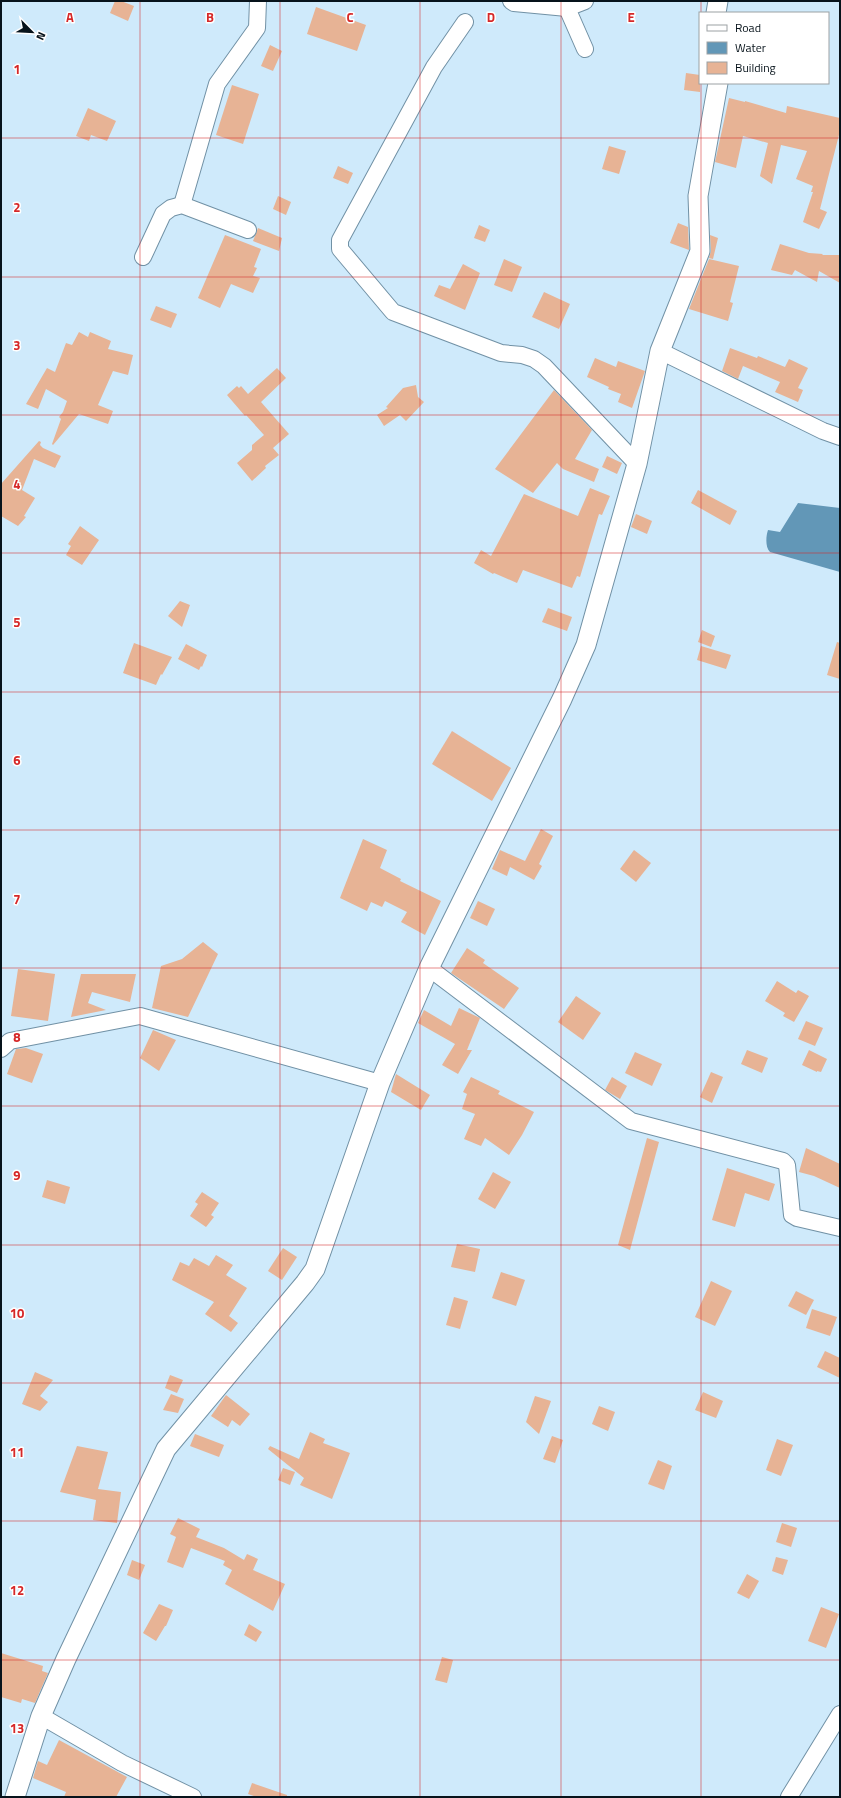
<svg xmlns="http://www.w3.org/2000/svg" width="841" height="1798" font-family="'Titillium Web',sans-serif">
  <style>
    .water { fill: #6297b7 }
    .building { fill: #e7b395 }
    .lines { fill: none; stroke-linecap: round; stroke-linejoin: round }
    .minor-casing { stroke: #7191a5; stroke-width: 18 }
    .tertiary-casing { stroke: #7191a5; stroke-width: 21 }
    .minor { stroke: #fff; stroke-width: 16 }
    .tertiary { stroke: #fff; stroke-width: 19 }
    .grid { fill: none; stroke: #d62828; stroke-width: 1; stroke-opacity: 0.55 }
    .grid-label { font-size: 13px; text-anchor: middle; font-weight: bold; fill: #d62828; stroke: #fff; stroke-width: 3; stroke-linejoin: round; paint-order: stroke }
  </style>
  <rect width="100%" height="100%" fill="#cfeafb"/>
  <path class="water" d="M798,503L840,508V572L770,552C765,547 766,536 768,530L780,532Z"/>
  <g class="building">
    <polygon points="115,1 121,1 134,6 128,21 110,13"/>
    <polygon points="316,7 366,25 357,51 307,34"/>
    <polygon points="270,45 282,51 273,71 261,66"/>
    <polygon points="686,73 700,75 700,92 684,90"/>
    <polygon points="232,85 259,94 243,144 216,135"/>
    <polygon points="729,98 745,102 745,101 786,113 787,106 840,118 840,131 820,209 827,212 819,229 803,222 813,192 811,192 813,186 796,179 807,151 781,145 772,184 760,176 768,143 743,136 736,168 715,162"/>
    <polygon points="88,108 116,121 107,141 91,135 89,141 76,136"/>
    <polygon points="609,146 626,151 619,174 602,169"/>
    <polygon points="338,166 353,173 348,184 333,178"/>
    <polygon points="278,196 291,202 286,215 273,209"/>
    <polygon points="678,223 688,227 689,250 670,243"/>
    <polygon points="479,225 490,230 485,242 474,238"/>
    <polygon points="258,228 282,238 279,251 253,241"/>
    <polygon points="225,235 261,249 254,267 257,268 253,276 260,278 253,293 231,284 220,308 198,298"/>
    <polygon points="710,235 718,238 713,259 709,258 711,251"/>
    <polygon points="780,244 809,253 823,254 822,255 840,255 840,283 819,271 817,282 795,270 792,275 771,270"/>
    <polygon points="504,259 522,267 512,292 494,285"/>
    <polygon points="709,259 739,266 730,302 733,303 728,321 689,309"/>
    <polygon points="463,264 480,273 465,310 434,296 439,285 450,289"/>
    <polygon points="544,292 570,304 559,329 532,317"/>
    <polygon points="156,306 177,314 171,328 150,320"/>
    <polygon points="79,332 88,337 90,332 111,341 108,349 133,355 128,375 113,371 98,405 113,411 108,424 79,414 53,445 52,444 61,419 59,417 63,412 67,401 46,389 38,409 26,404 47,368 55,372 66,343 72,345"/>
    <polygon points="730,348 757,358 758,356 785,367 789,359 808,368 798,388 803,390 798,402 775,392 780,382 743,366 738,379 722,371"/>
    <polygon points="595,358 616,367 618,361 645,371 632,408 618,402 621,394 608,389 609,387 587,377"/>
    <polygon points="277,368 286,378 261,402 289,434 273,448 279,455 265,466 266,468 252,481 237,463 252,450 252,445 264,435 246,415 245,416 227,395 237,386 239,388 241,386 248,394"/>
    <polygon points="416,385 418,397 424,402 406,421 400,415 384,426 377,415 388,408 386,407 403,388"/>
    <polygon points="554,390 592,430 575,459 599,469 594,482 563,469 557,463 533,493 495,469"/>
    <polygon points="39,441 41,442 40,445 43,448 61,456 55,468 34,459 22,490 35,498 24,516 26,517 18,526 1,516 1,484"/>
    <polygon points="607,456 622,463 617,474 602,467"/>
    <polygon points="590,488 610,496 602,515 599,514 580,577 577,576 572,588 523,570 517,583 494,573 493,574 474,563 481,550 491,556 524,494 578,516"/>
    <polygon points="698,490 737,511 730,525 691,503"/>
    <polygon points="636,514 652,521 647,534 631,527"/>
    <polygon points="80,526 99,540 82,565 66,555 71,546 68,544"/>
    <polygon points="180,601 190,605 182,627 168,616"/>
    <polygon points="548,608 572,617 567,631 542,622"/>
    <polygon points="702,630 715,636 711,647 698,642"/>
    <polygon points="837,642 840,643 840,679 827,675"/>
    <polygon points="134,643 172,657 162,675 161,674 156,685 123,673"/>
    <polygon points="186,644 207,655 202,667 201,666 199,670 178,659"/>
    <polygon points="701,646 731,655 726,669 697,660"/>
    <polygon points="452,731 511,768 492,801 432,764"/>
    <polygon points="541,829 553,836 539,864 542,866 534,880 510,867 507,876 492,869 500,850 525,861"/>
    <polygon points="363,839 387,850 380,868 401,879 400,881 441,901 425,935 401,922 407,912 385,901 382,907 371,902 367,911 340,898"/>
    <polygon points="634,850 651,863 636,882 620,869"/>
    <polygon points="478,901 495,909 487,926 470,918"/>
    <polygon points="203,942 218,954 188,1017 152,1008 161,966 182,959"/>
    <polygon points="467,948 485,960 483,963 519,988 504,1009 451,973"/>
    <polygon points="18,969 55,974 48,1021 11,1016"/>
    <polygon points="81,974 136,974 130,1002 92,992 88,1003 106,1010 71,1017"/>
    <polygon points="777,981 796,993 798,990 809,996 794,1022 783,1016 785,1013 765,1001"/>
    <polygon points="576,996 601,1013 583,1040 558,1022"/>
    <polygon points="459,1008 480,1018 467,1050 472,1050 458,1074 442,1065 455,1044 418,1023 424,1010 451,1026"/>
    <polygon points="806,1021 823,1028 815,1046 798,1039"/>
    <polygon points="153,1030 176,1040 159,1071 140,1058"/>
    <polygon points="26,1048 43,1054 32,1083 7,1074 16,1049"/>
    <polygon points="747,1050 768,1058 762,1073 741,1064"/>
    <polygon points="809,1050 827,1059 821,1072 817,1071 817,1072 802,1065"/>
    <polygon points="635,1052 662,1064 652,1086 625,1073"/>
    <polygon points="711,1072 723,1077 712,1103 700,1097"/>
    <polygon points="396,1074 430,1095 421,1110 391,1092"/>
    <polygon points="471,1077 500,1091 498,1094 534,1112 522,1135 509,1155 485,1138 481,1146 464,1139 475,1114 462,1109 467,1094 463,1092"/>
    <polygon points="612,1077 627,1086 620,1099 605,1090"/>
    <polygon points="647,1138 659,1142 630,1250 618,1245"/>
    <polygon points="806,1148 840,1164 840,1188 814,1176 799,1172"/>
    <polygon points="727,1168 775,1184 769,1201 745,1193 735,1227 712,1220"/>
    <polygon points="493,1172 511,1182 495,1209 478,1199"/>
    <polygon points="47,1180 70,1187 65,1204 42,1197"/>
    <polygon points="202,1192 219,1203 211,1215 214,1217 206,1227 190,1216 198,1204 195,1202"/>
    <polygon points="457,1244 480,1249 475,1272 451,1267"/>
    <polygon points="283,1248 297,1257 282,1280 268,1271"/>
    <polygon points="216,1255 233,1265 226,1275 247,1288 229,1316 238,1323 231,1332 205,1314 214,1302 172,1280 180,1262 189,1266 194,1258 209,1266"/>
    <polygon points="501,1272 525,1280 516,1306 492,1298"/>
    <polygon points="711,1281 732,1291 715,1326 695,1317"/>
    <polygon points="796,1291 814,1300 806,1315 788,1306"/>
    <polygon points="454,1297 468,1301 460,1329 446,1325"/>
    <polygon points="812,1309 837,1317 830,1336 806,1328"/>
    <polygon points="825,1351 840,1358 840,1378 817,1367"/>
    <polygon points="35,1372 53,1380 40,1396 48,1402 40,1411 22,1404"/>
    <polygon points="170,1375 183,1380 177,1393 165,1388"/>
    <polygon points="703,1392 723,1401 716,1418 695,1410"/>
    <polygon points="171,1394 184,1399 178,1413 163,1410"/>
    <polygon points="226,1395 250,1414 240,1426 232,1420 228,1427 211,1416"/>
    <polygon points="535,1396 551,1401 539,1434 526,1422"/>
    <polygon points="599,1406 615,1412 608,1431 592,1424"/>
    <polygon points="310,1432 325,1439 323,1443 350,1453 332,1499 300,1485 304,1478 268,1449 270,1446 299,1459"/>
    <polygon points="195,1434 224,1445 219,1457 190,1446"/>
    <polygon points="552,1436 563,1440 555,1463 543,1459"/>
    <polygon points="777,1439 793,1445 781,1476 766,1470"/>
    <polygon points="77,1446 108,1452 98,1489 121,1492 117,1523 93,1520 96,1500 60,1492"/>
    <polygon points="658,1460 672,1466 664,1490 648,1484"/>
    <polygon points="283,1468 295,1472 290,1485 278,1480"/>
    <polygon points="178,1518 200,1529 196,1537 224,1548 244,1560 247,1554 258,1559 253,1570 285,1584 273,1611 225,1584 232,1570 223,1565 225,1561 191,1548 183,1568 167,1562 176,1537 170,1534"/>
    <polygon points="782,1523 797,1528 791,1547 776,1542"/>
    <polygon points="776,1557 788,1560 783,1575 772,1571"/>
    <polygon points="132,1560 145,1565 139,1580 127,1575"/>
    <polygon points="747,1574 759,1581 749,1599 737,1593"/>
    <polygon points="159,1604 173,1610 166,1626 165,1626 156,1641 143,1633"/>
    <polygon points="821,1607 839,1614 826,1648 808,1641"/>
    <polygon points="249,1624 262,1632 256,1642 244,1635"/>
    <polygon points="1,1653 43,1666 42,1671 48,1673 35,1703 22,1699 21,1703 1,1697"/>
    <polygon points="442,1657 453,1660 447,1683 435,1680"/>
    <polygon points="59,1740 127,1777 116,1797 64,1797 66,1792 33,1778 38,1761 47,1765"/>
    <polygon points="252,1783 287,1795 287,1797 257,1797 248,1794"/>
  </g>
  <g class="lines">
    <g class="minor-casing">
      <g id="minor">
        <polyline points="511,1 514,3 567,8 585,1"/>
        <polyline points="565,1 567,8 585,49"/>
        <polyline points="465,22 434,67 340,240 340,249 393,312 501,353 522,355 534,359 544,366 637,464"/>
        <polyline points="182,205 217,84 257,28 258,1"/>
        <polyline points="143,257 163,214 171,208 182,205 248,230"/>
        <polyline points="660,351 823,431 840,437"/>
        <polyline points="429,968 631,1121 783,1161 787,1165 792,1215 797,1218 840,1228"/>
        <polyline points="1,1049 10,1041 140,1016 380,1083"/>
        <polyline points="41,1716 122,1763 193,1797"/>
        <polyline points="789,1797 840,1714"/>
      </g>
    </g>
    <g class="tertiary-casing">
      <g id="tertiary">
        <polyline points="716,13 718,1"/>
        <polyline points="15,1797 41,1716 66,1659 166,1449 305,1283 315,1269 380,1083 429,968 562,699 586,645 637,464 660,351 700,251 698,196 718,83"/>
      </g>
    </g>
    <use href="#minor" class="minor"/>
    <use href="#tertiary" class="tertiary"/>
  </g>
  <path class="grid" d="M140,1V1797M280,1V1797M420,1V1797M561,1V1797M701,1V13M701,83V1797M1,138H840M1,277H840M1,415H840M1,553H840M1,692H840M1,830H840M1,968H840M1,1106H840M1,1245H840M1,1383H840M1,1521H840M1,1660H840"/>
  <g class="grid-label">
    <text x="70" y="22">A</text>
    <text x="210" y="22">B</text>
    <text x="350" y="22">C</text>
    <text x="491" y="22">D</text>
    <text x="631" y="22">E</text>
    <text x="17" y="74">1</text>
    <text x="17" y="212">2</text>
    <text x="17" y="350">3</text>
    <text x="17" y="489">4</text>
    <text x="17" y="627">5</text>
    <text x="17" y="765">6</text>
    <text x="17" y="904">7</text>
    <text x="17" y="1042">8</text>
    <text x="17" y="1180">9</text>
    <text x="17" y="1318">10</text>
    <text x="17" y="1457">11</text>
    <text x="17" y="1595">12</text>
    <text x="17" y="1733">13</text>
  </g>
  <rect width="841" height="1798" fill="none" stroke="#07131b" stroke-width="4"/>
  <rect x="699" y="12" width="130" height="72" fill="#ffffff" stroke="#9ca1a4"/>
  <rect x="707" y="25" width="20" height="6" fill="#ffffff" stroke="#9ca1a4"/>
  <text x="735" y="32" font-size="12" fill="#07131b">Road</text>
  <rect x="707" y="42" width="20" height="12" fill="#6297b7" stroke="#9ca1a4"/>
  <text x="735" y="52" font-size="12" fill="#07131b">Water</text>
  <rect x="707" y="62" width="20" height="12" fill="#e7b395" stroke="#9ca1a4"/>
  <text x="735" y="72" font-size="12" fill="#07131b">Building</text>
  <g transform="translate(32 32) rotate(114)" stroke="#ffffff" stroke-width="3" paint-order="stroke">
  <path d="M0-3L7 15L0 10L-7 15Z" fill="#07131b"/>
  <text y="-6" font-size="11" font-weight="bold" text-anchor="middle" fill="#07131b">N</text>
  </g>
</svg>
